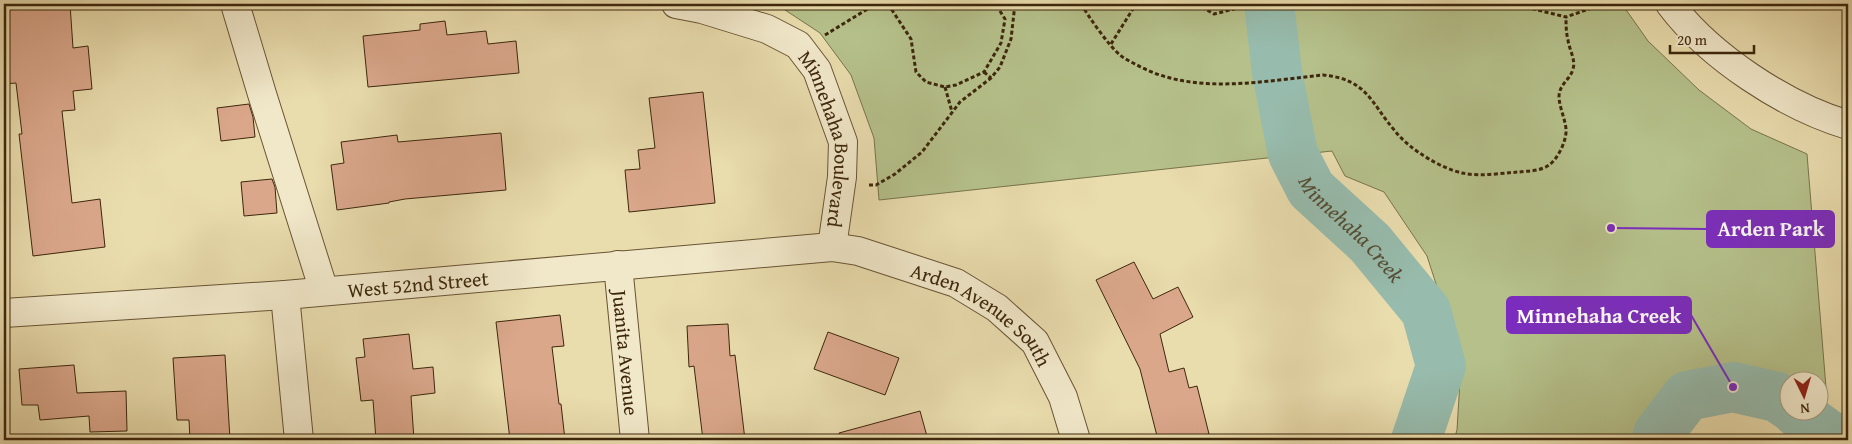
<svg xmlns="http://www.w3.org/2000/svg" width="1852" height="444" font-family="'Gentium Book Plus',serif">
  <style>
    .green { fill: #b5c08a; stroke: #79744b }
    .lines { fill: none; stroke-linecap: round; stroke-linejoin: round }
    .river { stroke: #97bbac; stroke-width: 50 }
    .building { fill: #daa78b; stroke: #3d270c }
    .minor-casing { stroke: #685434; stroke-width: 30 }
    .path { stroke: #3d270c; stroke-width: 3; stroke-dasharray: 4 2.5; stroke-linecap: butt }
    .minor { stroke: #f1e8ca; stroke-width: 28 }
    .labels { text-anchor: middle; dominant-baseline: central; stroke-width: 5; stroke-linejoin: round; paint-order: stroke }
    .street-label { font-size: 20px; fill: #3d270c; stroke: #f1e8ca }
    .water-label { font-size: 21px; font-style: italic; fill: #544c34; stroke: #f1e8ca }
    .leader { fill: none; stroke: #7b2cbf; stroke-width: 2 }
    .callout-dot { fill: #7b2cbf; stroke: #f1e8ca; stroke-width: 2 }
    .callout { fill: #7b2cbf; stroke: #7b2cbf; stroke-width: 2 }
    .callout-label { font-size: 21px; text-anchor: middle; font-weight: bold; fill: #fff }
  </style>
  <rect width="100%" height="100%" fill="#e9dcad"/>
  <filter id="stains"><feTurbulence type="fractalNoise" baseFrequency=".004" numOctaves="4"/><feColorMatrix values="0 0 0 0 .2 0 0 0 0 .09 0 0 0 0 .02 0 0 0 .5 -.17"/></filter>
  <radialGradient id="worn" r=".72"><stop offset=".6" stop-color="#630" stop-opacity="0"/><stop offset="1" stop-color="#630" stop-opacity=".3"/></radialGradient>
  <polygon class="green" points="776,4 1622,4 1648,41 1699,90 1751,129 1807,154 1827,400 1820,395 1820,382 1796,381 1781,373 1728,374 1679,382 1660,403 1644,440 1454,440 1457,430 1460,380 1449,324 1427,256 1384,192 1345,176 1332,151 879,200 874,138 851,75 820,33"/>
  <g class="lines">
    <g class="river">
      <path id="s1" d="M1269,4L1277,72L1293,154L1311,189L1370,243L1426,311L1441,366L1416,440"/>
      <polyline points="1797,412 1830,436 1831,440"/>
      <polyline points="1657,440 1658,434 1687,396 1733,387 1777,397 1790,406"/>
    </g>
  </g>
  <g class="building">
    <polygon points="4,4 70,4 73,48 88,46 92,89 73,91 75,110 62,111 72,203 100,199 105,247 33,256 19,134 22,134 16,83 4,84"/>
    <polygon points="445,21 447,35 486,31 488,44 516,41 519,73 368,87 363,36 420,30 420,24"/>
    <polygon points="703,92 715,203 629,212 625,170 640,169 638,150 655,148 649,98"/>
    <polygon points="249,104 253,117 255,137 221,141 217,108"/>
    <polygon points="501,133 506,190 405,199 389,202 389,203 337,210 331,165 344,163 341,142 397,135 398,142"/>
    <polygon points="272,179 275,187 277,213 244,216 241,182"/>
    <polygon points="1134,262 1153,299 1178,287 1193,317 1160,334 1169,372 1184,368 1189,388 1197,386 1209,434 1183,440 1158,440 1140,369 1096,280"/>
    <polygon points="560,315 564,346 552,347 559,404 561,404 565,440 510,440 496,322"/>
    <polygon points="728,324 730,356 735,355 745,440 703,440 694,366 689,367 687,326"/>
    <polygon points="828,332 899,358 885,395 814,369"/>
    <polygon points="409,334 413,369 433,367 435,393 411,396 414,440 376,440 373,400 361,401 356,358 365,357 363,339"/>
    <polygon points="225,355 230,440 190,440 189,420 177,420 173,358"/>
    <polygon points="74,365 77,393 126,391 127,431 90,432 89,416 40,420 38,405 22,405 19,369"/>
    <polygon points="920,411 928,440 840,440 839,433"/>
  </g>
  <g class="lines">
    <g class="minor-casing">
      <g id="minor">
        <polyline points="235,4 262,94 324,291"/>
        <path id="s2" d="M676,4L702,9L767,29L798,45L817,70L843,142L842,177L832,247"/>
        <path d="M1670,4C1710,57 1785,106 1848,125"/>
        <path id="s3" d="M618,265L635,440"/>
        <polyline points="285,295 299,440"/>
        <path id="s4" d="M4,313L285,295L832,247L858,251L956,283L997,308L1035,342L1063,397L1076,440"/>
      </g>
    </g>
    <g class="path">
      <polyline points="888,4 911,39 916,72 926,82 945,87 956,85 984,72 1001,43 1005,19 998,8 991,4"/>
      <path d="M1081,4C1089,17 1108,45 1120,55C1125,59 1131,62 1137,65C1193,96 1263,81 1323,75C1367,79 1371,103 1395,131C1409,149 1440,168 1462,173C1480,177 1501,173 1519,172C1528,171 1541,171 1549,165C1558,159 1567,140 1566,129C1565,118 1559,107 1559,96C1560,83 1570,80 1573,69C1576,60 1569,49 1568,40C1566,32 1566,25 1566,17"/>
      <polyline points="1196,4 1214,14 1234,9 1247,4"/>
      <polyline points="1513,4 1566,17 1603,4"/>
      <polyline points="825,35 874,5 888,5"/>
      <polyline points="1111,44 1136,4"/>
      <polyline points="984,72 991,78"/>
      <polyline points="945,87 952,112"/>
      <polyline points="869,185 876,185 895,174 922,152 960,102 991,78 1000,67 1011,39 1015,4"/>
    </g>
    <use href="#minor" class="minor"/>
  </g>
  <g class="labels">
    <g class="street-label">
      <text stroke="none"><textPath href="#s2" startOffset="231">Minnehaha Boulevard</textPath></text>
      <text stroke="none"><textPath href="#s4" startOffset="415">West 52nd Street</textPath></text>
      <text stroke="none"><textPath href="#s4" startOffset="999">Arden Avenue South</textPath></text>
      <text stroke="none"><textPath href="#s3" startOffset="88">Juanita Avenue</textPath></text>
    </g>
    <g class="water-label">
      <text stroke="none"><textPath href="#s1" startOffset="248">Minnehaha Creek</textPath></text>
    </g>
  </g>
  <path class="leader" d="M1611 228L1707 229M1733 387L1691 315"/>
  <g class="callout-dot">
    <circle cx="1611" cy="228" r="5"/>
    <circle cx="1733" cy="387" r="5"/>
  </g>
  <g class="callout">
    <rect x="1707" y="211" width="127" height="36" rx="5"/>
    <rect x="1507" y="297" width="184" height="36" rx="5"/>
  </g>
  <g class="callout-label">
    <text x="1771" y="236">Arden Park</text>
    <text x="1599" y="323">Minnehaha Creek</text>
  </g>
  <rect width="1852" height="444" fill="none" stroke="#e9dcad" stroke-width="20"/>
  <rect x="5" y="5" width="1842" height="434" fill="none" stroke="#3d270c" stroke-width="2.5"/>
  <rect x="10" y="10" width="1832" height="424" fill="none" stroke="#3d270c"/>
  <g transform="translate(1804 396) rotate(175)"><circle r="24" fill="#f1e8ca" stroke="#a99b7e"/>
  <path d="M0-4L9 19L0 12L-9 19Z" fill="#8f2418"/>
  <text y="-8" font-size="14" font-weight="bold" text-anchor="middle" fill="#3d270c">N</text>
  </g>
  <path d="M1670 45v8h84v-8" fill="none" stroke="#3d270c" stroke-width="2.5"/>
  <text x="1677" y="45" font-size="15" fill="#3d270c" stroke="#f1e8ca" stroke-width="4" paint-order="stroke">20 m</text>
  <rect width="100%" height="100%" filter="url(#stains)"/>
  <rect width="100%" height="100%" fill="url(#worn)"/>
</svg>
